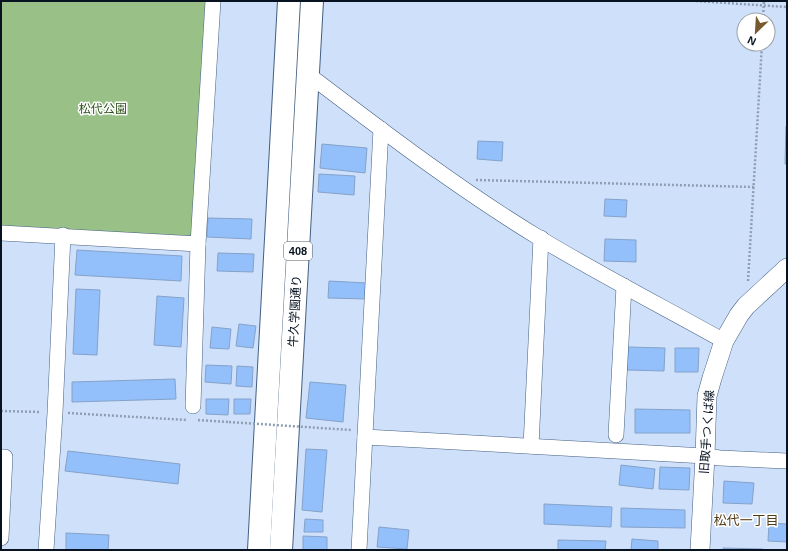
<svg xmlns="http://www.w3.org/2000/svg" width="788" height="551" font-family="Arial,'Noto Sans JP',sans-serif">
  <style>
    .green { fill: #99c087 }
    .building { fill: #93bffb; stroke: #85a2c9 }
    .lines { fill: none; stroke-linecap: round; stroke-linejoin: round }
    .minor-casing { stroke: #445f82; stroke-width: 16 }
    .tertiary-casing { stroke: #445f82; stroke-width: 20 }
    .trunk-casing { stroke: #445f82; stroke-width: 24 }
    .path { stroke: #8e9eb3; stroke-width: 2.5; stroke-dasharray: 2 2; stroke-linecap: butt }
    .minor { stroke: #fff; stroke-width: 15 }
    .tertiary { stroke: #fff; stroke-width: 19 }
    .trunk { stroke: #fff; stroke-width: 22 }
    .path-bridge { stroke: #8e9eb3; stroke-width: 2.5; stroke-dasharray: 2 2; stroke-linecap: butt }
    .labels { text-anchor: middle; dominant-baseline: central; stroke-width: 3; stroke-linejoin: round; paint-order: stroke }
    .shield { fill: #fff; stroke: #525a64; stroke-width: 1 }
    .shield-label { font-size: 11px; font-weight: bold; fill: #081321 }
    .park-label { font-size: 12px; fill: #2c4f19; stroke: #fff }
    .street-label { font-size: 12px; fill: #081321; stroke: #fff }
    .neighbourhood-label { font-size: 13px; fill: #513a16; stroke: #fff }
  </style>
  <rect width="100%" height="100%" fill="#cfe1fa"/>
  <polygon class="green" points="1,1 213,1 198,244 1,233"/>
  <g class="building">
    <polygon points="786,126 787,126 787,164 785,164"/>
    <polygon points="478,141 503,142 502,161 477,159"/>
    <polygon points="322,144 367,148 365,173 320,168"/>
    <polygon points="319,174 355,176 354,195 318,192"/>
    <polygon points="605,199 627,200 626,217 604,216"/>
    <polygon points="208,218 252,219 251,239 207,237"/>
    <polygon points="605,239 636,240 636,262 604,261"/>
    <polygon points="77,250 182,256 181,281 75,275"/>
    <polygon points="218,253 254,254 253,272 217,271"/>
    <polygon points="329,281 367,283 366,299 328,298"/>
    <polygon points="76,289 100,290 97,355 73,354"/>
    <polygon points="157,296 184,298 181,347 154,345"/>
    <polygon points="239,324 256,326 253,348 236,346"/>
    <polygon points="212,327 231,329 229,349 210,348"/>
    <polygon points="628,347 665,348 664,371 627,370"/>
    <polygon points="675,348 699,348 698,372 675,372"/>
    <polygon points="206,365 232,366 231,384 205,382"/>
    <polygon points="237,366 253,367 252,387 236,386"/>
    <polygon points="175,379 176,399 72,402 72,382"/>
    <polygon points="310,382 346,385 343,422 306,418"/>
    <polygon points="206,399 229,399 228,415 206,414"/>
    <polygon points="234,399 251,399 250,414 234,414"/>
    <polygon points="635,409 690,410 690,433 635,433"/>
    <polygon points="306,449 327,450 322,512 302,510"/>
    <polygon points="68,451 180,464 178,484 65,471"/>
    <polygon points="621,465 655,469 653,489 619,485"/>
    <polygon points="660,467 690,468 689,490 659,489"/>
    <polygon points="724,481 754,483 752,504 723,503"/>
    <polygon points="544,504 612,507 611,527 544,524"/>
    <polygon points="621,508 685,510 685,528 621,527"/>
    <polygon points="305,519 323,520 323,532 304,532"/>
    <polygon points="769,523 787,524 787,542 768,541"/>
    <polygon points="379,527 409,530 407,549 377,547"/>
    <polygon points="66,533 109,535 108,550 66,550"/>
    <polygon points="303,536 327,537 327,550 303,550"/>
    <polygon points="632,539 658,541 658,550 631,550"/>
    <polygon points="558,540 606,541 605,550 558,550"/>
    <polygon points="723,548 763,549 762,550 723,550"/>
  </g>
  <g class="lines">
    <g class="minor-casing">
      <g id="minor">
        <path d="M309,75C384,132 460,190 541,239C601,275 663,307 724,341"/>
        <polyline points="1,233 198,244 213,1"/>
        <polyline points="193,406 198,244"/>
        <polyline points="616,435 624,286"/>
        <polyline points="365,437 705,456 720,458 787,461"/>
        <polyline points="531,446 541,238"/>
        <polyline points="1,457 5,457 1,538"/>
        <polyline points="46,550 55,413 63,235"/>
        <polyline points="359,550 381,129"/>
      </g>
    </g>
    <g class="tertiary-casing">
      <polyline id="tertiary" points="700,550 705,456 707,396 712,378 724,341 739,315 746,306 787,268"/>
    </g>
    <g class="trunk-casing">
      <g id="trunk">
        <polyline points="259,550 289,1"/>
        <polyline points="281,550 312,1"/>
      </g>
    </g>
    <g class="path">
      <polyline points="696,1 787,7"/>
      <polyline points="763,20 764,1"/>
      <polyline points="476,180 754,187"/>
      <polyline points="748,281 762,44"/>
      <polyline points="1,411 41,412"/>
      <polyline points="68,413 187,420"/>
      <polyline points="198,420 229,422"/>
    </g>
    <use href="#minor" class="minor"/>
    <use href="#tertiary" class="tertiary"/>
    <use href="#trunk" class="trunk"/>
    <polyline class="path-bridge" points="229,422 351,430"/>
  </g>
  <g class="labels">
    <rect class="shield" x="284" y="242" width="28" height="18" rx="3"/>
    <g class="shield-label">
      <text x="298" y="251">408</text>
    </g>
    <g class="park-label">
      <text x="103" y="109">松代公園</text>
    </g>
    <g class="street-label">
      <text transform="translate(295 311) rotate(-87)">牛久学園通り</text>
      <text transform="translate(707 432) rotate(-86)">旧取手つくば線</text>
    </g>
    <g class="neighbourhood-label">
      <text x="746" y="520">松代一丁目</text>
    </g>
  </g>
  <rect width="788" height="551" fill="none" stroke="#081321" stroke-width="4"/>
  <g transform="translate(756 32) rotate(205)"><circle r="19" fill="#ffffff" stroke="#9ca1a6"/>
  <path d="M0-3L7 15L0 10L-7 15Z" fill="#76592c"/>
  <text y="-6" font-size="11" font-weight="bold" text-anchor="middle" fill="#081321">N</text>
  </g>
</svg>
